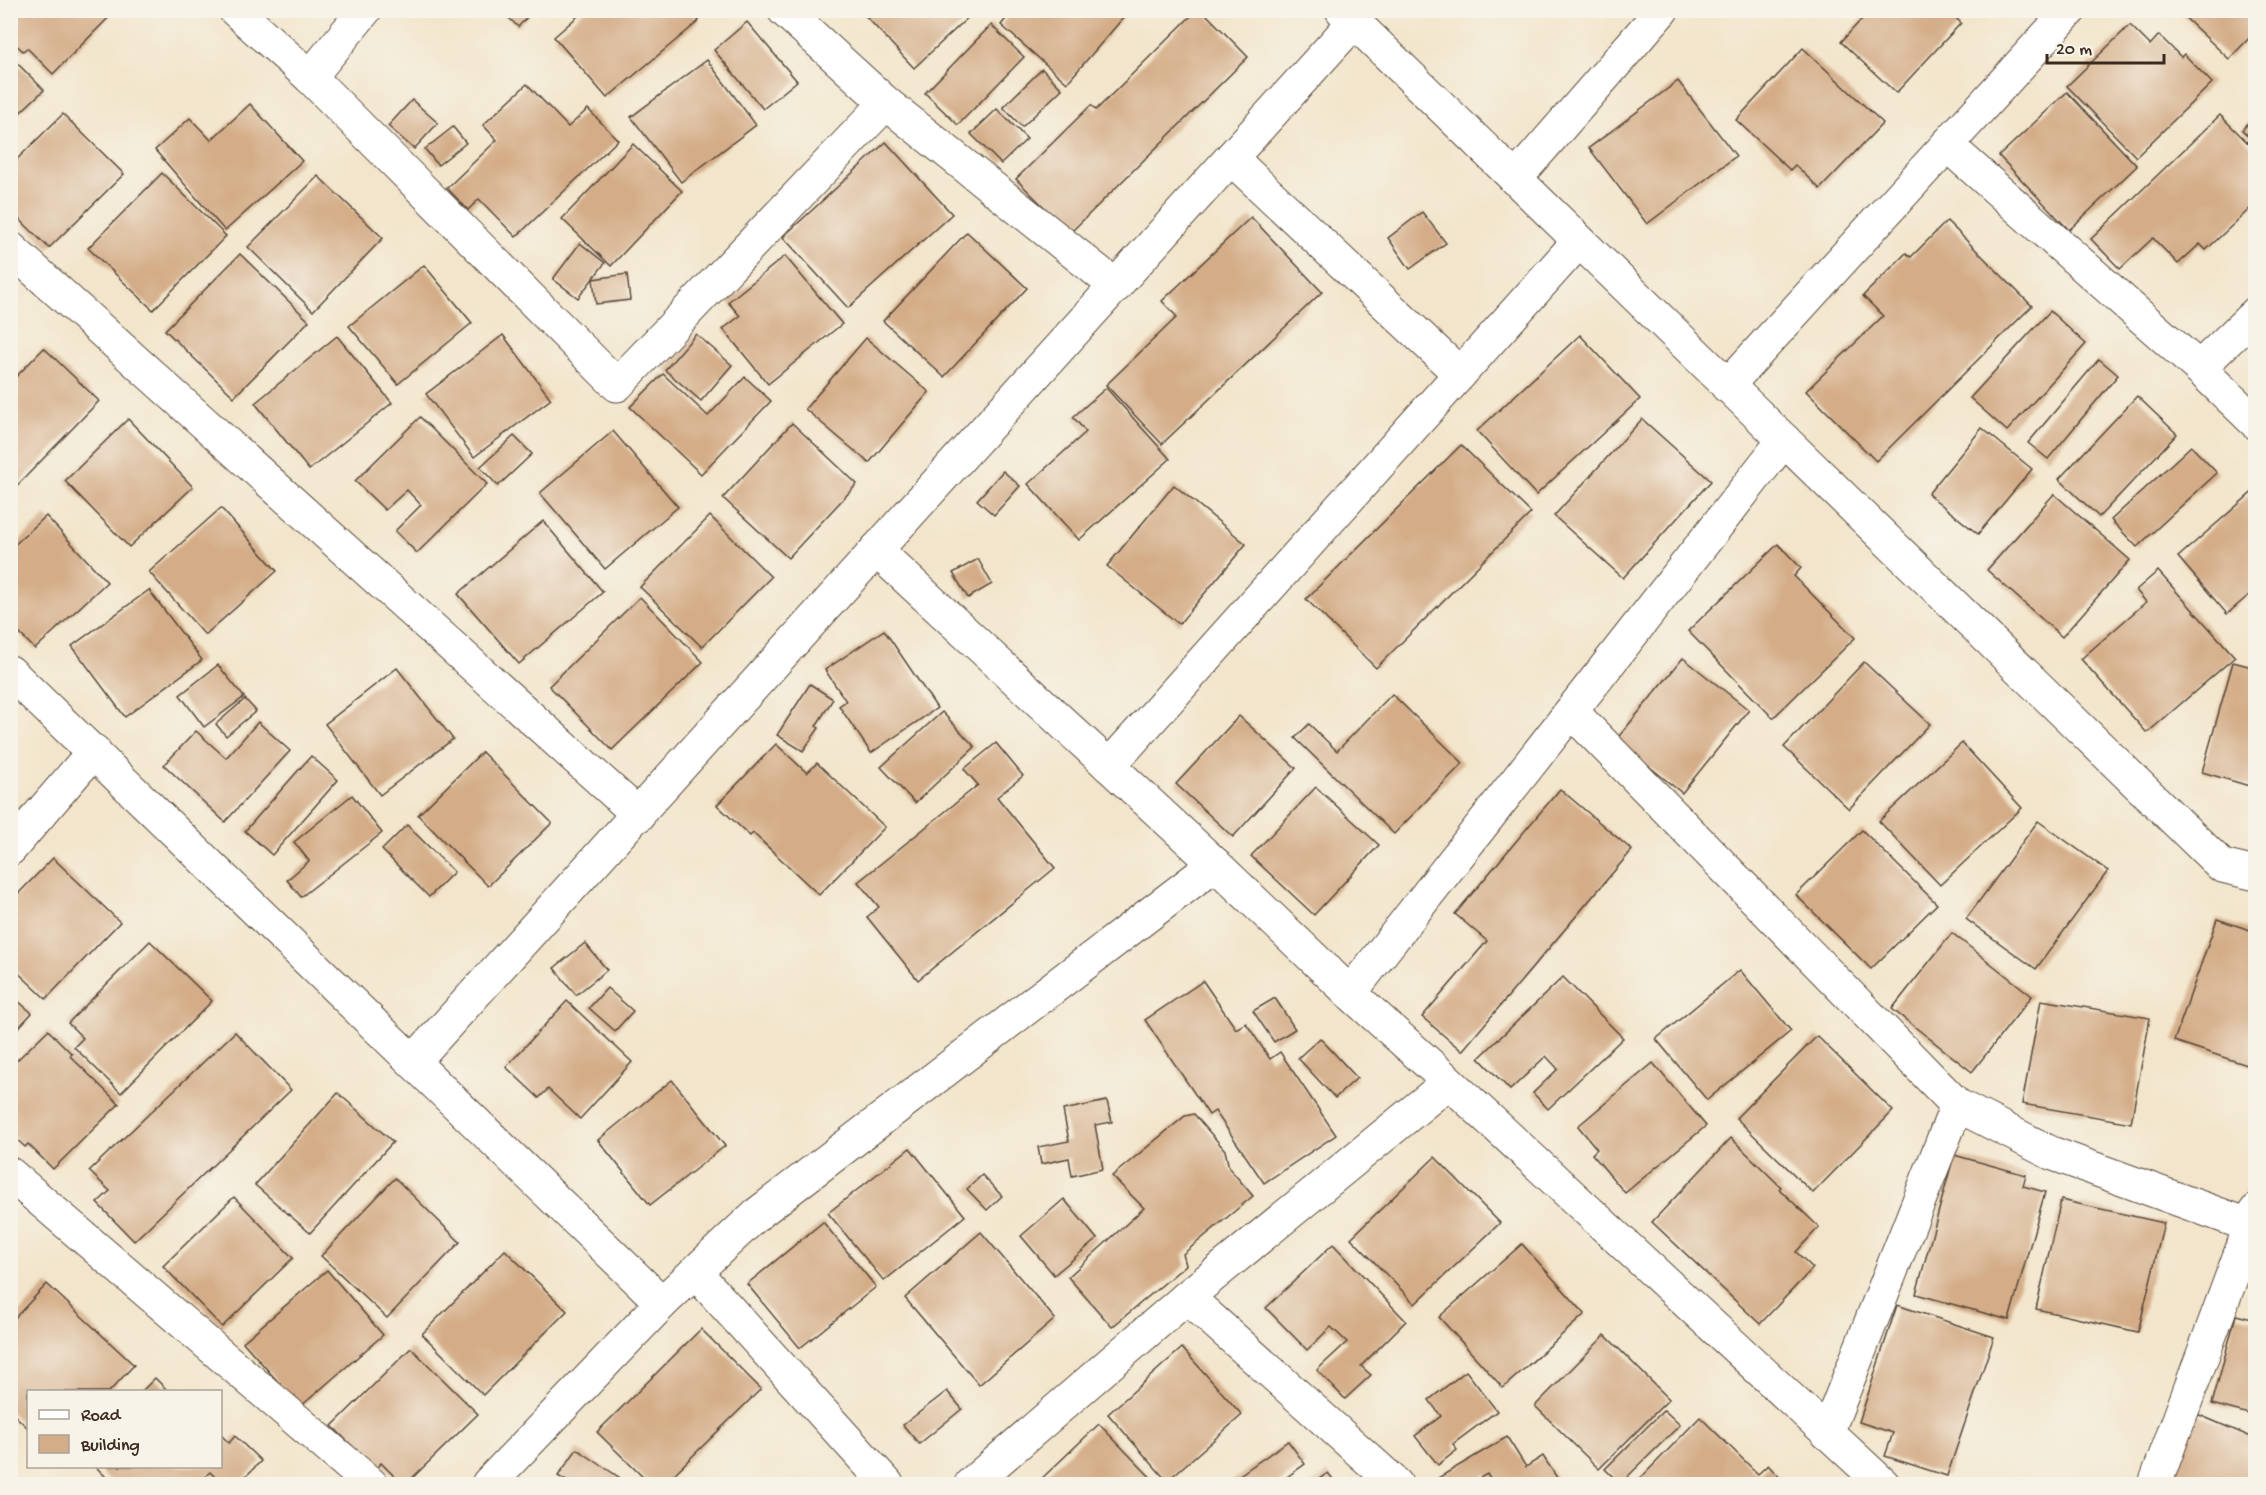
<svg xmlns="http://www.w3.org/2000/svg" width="2266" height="1495" font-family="'Gochi Hand',sans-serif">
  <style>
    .building { fill: #d4ad88 }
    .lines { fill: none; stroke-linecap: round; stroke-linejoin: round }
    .street-casing { stroke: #564638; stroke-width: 35 }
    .street { stroke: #fff; stroke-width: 33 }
  </style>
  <rect width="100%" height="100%" fill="#f7f3e8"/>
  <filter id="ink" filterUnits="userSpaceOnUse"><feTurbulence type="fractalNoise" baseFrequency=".0167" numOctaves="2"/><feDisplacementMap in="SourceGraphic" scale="12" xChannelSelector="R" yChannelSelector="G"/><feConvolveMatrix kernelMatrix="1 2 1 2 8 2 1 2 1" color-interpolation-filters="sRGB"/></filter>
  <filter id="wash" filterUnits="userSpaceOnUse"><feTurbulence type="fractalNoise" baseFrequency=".008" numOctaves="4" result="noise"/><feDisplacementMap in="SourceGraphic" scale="24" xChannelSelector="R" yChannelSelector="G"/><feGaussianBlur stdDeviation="1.35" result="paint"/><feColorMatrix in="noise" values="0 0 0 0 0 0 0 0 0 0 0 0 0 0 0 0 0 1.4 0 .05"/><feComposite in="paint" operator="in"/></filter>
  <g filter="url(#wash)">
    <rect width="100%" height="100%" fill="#f2e5cb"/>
    <g id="blocks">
      <g class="building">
        <polygon points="10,10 116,10 53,74 27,48 23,51 10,39"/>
        <polygon points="501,10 534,10 518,27"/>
        <polygon points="585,10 690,10 699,21 607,98 554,37"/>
        <polygon points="860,10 976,10 914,68"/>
        <polygon points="1013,10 1130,10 1067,83 1001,25"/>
        <polygon points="1197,10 1202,10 1248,57 1070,233 1016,179 1091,105 1096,110"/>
        <polygon points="1870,10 1948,10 1961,23 1896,93 1841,42"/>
        <polygon points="2177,10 2256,10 2256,31 2229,59"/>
        <polygon points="747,22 797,81 763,109 714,50"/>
        <polygon points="991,25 1024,57 958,125 925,93"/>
        <polygon points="2130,25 2150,45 2159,35 2181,57 2184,54 2212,83 2136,157 2067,86"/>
        <polygon points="1803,48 1883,123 1820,189 1795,165 1790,170 1736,120"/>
        <polygon points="10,56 44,90 10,122"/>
        <polygon points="707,60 756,125 681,182 631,117"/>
        <polygon points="1042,69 1062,89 1022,127 1003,107"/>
        <polygon points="1678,81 1736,156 1647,224 1589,148"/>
        <polygon points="527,84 568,127 588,109 618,140 516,237 479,199 468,210 447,188 497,140 483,125"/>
        <polygon points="2067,92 2137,166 2069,230 1999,156"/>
        <polygon points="412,100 438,123 414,149 388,126"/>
        <polygon points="250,104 302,161 225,231 155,150 190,118 211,140"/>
        <polygon points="997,109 1027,139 1001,164 971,134"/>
        <polygon points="63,114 124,174 49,248 10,210 10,166"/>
        <polygon points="2220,115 2256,151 2256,203 2206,250 2200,244 2178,264 2153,238 2120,269 2091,239"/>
        <polygon points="2256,115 2256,143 2242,130"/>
        <polygon points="453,127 466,143 438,165 425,149"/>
        <polygon points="886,142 952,214 848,308 783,237"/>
        <polygon points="633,144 682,191 611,266 562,219"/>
        <polygon points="162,173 226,236 153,310 88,248"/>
        <polygon points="318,176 383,238 313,311 248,247"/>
        <polygon points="1422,212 1446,243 1410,269 1388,238"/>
        <polygon points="1251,217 1322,292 1162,444 1106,385 1177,317 1162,301"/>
        <polygon points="1947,221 2032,306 1876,461 1806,391 1883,316 1863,296 1906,253 1911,257"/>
        <polygon points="967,232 1027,288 944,377 883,321"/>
        <polygon points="580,243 605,263 578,298 553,279"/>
        <polygon points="240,254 309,321 234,397 165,330"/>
        <polygon points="785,256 842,324 768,384 723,329 740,316 728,302"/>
        <polygon points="424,265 472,323 398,384 349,326"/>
        <polygon points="627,274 630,300 596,304 593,279"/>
        <polygon points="2050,311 2086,344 2007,431 1970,398"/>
        <polygon points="696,334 732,365 701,401 665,370"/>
        <polygon points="503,335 551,399 474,457 426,394"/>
        <polygon points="1580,335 1640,399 1536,495 1477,431"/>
        <polygon points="337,336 392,403 309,470 255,403"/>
        <polygon points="866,338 929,392 869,463 805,409"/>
        <polygon points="44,348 99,401 10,493 10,383"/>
        <polygon points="2099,359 2118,375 2048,459 2028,443"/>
        <polygon points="663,374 708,416 745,377 771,401 701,474 630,407"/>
        <polygon points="1106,388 1170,459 1079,540 1028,484 1086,432 1073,417"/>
        <polygon points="2137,396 2177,434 2099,517 2059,479"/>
        <polygon points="420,417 487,484 417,553 395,531 421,505 407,490 385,510 355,481"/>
        <polygon points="128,419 193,487 129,547 65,481"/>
        <polygon points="1642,419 1711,481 1623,578 1554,516"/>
        <polygon points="792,423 857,484 788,558 723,498"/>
        <polygon points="1982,428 2032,469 1978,534 1928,494"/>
        <polygon points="613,431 678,507 605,569 540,493"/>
        <polygon points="514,436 532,454 498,486 480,467"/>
        <polygon points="1461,445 1531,513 1376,668 1306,599"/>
        <polygon points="2191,446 2217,473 2137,547 2111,520"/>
        <polygon points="1003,471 1020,486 994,515 977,500"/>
        <polygon points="1174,485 1246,544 1179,624 1107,566"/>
        <polygon points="2256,489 2256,589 2227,614 2178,557"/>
        <polygon points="2054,494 2130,560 2062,637 1987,570"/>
        <polygon points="221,508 277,571 205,635 149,572"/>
        <polygon points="46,516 107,582 35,649 10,624 10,549"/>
        <polygon points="710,516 771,577 702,647 640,587"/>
        <polygon points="543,521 603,592 519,664 458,594"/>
        <polygon points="1778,544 1801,568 1794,576 1855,638 1773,718 1688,631"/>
        <polygon points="978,559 992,584 968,598 953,573"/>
        <polygon points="2158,571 2235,657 2147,733 2081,659 2146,602 2136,590"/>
        <polygon points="149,590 202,660 125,717 72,646"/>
        <polygon points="640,597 703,662 612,750 549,686"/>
        <polygon points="884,630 937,708 871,753 839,706 846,701 825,670"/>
        <polygon points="1683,658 1749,710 1682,793 1616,740"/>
        <polygon points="1864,662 1930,724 1849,809 1784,747"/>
        <polygon points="2233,662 2256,668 2256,788 2202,772"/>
        <polygon points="218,665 244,697 204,727 180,695"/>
        <polygon points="397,668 453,739 380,795 325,724"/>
        <polygon points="810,684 833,699 816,726 819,728 803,751 777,735"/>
        <polygon points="1392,694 1463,763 1394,834 1295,738 1309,724 1337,751"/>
        <polygon points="245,699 256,711 226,736 216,724"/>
        <polygon points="942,712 975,747 915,803 881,767"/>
        <polygon points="1239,716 1296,768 1233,837 1176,784"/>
        <polygon points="258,722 290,751 225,822 164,765 196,731 226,758"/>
        <polygon points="996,743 1023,776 997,797 1055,868 918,980 867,917 879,907 858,882 978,785 964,769"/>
        <polygon points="1962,743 2022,808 1940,885 1879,821"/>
        <polygon points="776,744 807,773 817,763 885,827 819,895 753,833 750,836 717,805"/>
        <polygon points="482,752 552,823 488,886 418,815"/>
        <polygon points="311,756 338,780 272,855 245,831"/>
        <polygon points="1316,787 1379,845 1314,915 1251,856"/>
        <polygon points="1560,789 1632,850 1462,1051 1422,1017 1487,941 1455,914"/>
        <polygon points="352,795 382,833 301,897 287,880 309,861 294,842"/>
        <polygon points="2038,821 2108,871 2036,969 1966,919"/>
        <polygon points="407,825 454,872 429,897 382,850"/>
        <polygon points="1862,830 1937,904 1871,969 1796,895"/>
        <polygon points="53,858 120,922 46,999 10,965 10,907 12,905 10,902"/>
        <polygon points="2217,919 2256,932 2256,1068 2174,1041"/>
        <polygon points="1952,933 2032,996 1972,1072 1892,1009"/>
        <polygon points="150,941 212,1001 121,1093 74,1047 83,1038 68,1023"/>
        <polygon points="585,943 607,970 576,995 554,968"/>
        <polygon points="1740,970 1791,1031 1707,1100 1656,1039"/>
        <polygon points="1563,977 1623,1038 1548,1109 1533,1093 1558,1069 1546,1056 1510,1090 1479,1058"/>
        <polygon points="1203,981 1236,1029 1246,1023 1270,1059 1280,1052 1336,1135 1264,1183 1215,1111 1209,1115 1145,1020"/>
        <polygon points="607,988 633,1011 615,1031 589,1008"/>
        <polygon points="10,994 32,1013 10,1037"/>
        <polygon points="1275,998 1295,1029 1274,1042 1253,1011"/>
        <polygon points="2041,1000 2150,1018 2131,1123 2022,1104"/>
        <polygon points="567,1001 632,1062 580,1119 548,1089 539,1098 506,1067"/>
        <polygon points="48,1030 72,1054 70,1056 119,1104 53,1169 28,1144 25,1147 10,1133 10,1067"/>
        <polygon points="235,1032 291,1090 134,1241 97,1203 110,1191 89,1171"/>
        <polygon points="1817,1036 1893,1111 1813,1193 1736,1118"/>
        <polygon points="1320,1038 1357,1078 1335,1098 1298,1058"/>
        <polygon points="1653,1063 1706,1126 1625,1193 1592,1154 1597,1149 1578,1126"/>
        <polygon points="672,1080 725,1146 650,1205 598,1140"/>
        <polygon points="338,1093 393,1142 310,1233 255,1185"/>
        <polygon points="1107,1101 1112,1122 1095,1125 1103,1169 1072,1176 1069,1158 1041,1164 1038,1147 1069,1141 1063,1110"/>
        <polygon points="1194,1114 1225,1150 1229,1168 1253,1196 1183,1254 1186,1265 1112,1327 1068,1277 1144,1208 1112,1176 1185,1116"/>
        <polygon points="1731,1138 1781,1187 1779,1189 1819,1227 1796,1252 1813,1268 1760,1324 1652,1222"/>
        <polygon points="910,1148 965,1216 884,1281 828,1213"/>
        <polygon points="1954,1155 2026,1175 2023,1186 2045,1192 2009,1320 1916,1294"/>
        <polygon points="1435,1157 1500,1223 1415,1304 1351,1238"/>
        <polygon points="982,1175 1002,1196 987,1210 967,1189"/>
        <polygon points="395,1178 460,1242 387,1318 321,1256"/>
        <polygon points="234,1197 293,1258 222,1327 163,1266"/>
        <polygon points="1064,1199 1097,1239 1054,1275 1021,1236"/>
        <polygon points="2061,1200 2164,1223 2138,1332 2036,1309"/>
        <polygon points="823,1222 876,1287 800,1348 747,1284"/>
        <polygon points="981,1232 1055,1319 979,1385 905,1298"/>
        <polygon points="1333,1244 1406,1321 1361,1366 1371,1375 1345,1399 1317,1370 1347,1342 1331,1327 1307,1350 1266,1308"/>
        <polygon points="1522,1244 1585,1314 1503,1388 1439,1317"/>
        <polygon points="505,1250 567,1311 483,1395 422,1334"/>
        <polygon points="327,1270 383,1335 300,1407 243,1342"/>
        <polygon points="47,1284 134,1365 109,1392 28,1392 28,1428 10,1411 10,1323"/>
        <polygon points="1897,1305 1994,1337 1947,1476 1885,1456 1893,1433 1859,1422"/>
        <polygon points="2236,1315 2256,1320 2256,1416 2212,1404"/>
        <polygon points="701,1329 761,1389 664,1484 650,1484 597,1432"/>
        <polygon points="1605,1335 1669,1399 1599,1469 1535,1406"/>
        <polygon points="411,1348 478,1414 406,1484 402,1484 381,1463 376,1470 332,1426"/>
        <polygon points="1182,1348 1242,1415 1167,1481 1108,1414"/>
        <polygon points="1466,1371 1497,1411 1453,1444 1457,1450 1438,1465 1415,1436 1441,1416 1429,1400"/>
        <polygon points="155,1378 169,1392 141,1392"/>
        <polygon points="947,1391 962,1409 919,1444 903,1425"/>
        <polygon points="1664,1410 1680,1425 1620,1484 1605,1469"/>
        <polygon points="2197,1414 2256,1439 2256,1484 2168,1484"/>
        <polygon points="1700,1417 1758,1474 1768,1465 1781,1479 1775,1484 1635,1484"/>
        <polygon points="1099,1424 1157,1484 1039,1484 1037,1483"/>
        <polygon points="220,1434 229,1443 235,1436 261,1461 238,1484 222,1484 210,1472 197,1484 113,1484 95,1466 220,1466"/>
        <polygon points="1507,1437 1526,1467 1543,1456 1561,1484 1493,1484 1487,1474 1469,1484 1442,1484 1438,1478"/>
        <polygon points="1288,1441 1305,1464 1277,1484 1227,1484"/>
        <polygon points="577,1449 629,1484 571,1484 558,1476"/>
        <polygon points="1328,1473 1337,1484 1311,1484"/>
      </g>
    </g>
  </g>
  <g filter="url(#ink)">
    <use href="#blocks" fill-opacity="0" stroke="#564638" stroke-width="1.5"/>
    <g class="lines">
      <g class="street-casing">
        <g id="street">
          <polyline points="235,10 310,77 617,385 886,103"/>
          <polyline points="784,10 886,103 1116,286"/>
          <polyline points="1342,10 2222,866 2256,874"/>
          <polyline points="310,77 365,10"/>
          <polyline points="1947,145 2199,368 2256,423"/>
          <polyline points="1231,158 1460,374"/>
          <polyline points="1515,179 1662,10"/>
          <polyline points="10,248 639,815"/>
          <polyline points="2199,368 2256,313"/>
          <polyline points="1727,386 2070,10"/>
          <polyline points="876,550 1215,864 1350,993 1449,1082 1883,1484"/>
          <polyline points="10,672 662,1303"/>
          <polyline points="1572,712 1957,1105 2051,1153 2251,1226"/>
          <polyline points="1109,766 1579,241"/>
          <polyline points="10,849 94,751"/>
          <polyline points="1350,993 1784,440"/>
          <polyline points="414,1061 1354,22"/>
          <polyline points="10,1174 371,1484"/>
          <polyline points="695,1272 887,1484"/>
          <polyline points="1187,1297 1396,1484"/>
          <polyline points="1827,1433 1957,1105"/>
          <polyline points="488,1484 662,1303 756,1215 1215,864"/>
          <polyline points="971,1484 1187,1297 1449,1082"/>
          <polyline points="2155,1484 2256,1211"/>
        </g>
      </g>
      <use href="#street" class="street"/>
    </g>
  </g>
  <rect width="2266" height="1495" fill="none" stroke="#f7f3e8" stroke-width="36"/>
  <rect x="27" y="1390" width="195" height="78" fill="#f7f3e8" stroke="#aca397" stroke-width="1.5"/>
  <rect x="39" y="1410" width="30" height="9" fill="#ffffff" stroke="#aca397" stroke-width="1.5"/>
  <text x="81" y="1420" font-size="18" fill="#3b2a1e">Road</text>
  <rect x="39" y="1435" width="30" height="18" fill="#d4ad88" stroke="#aca397" stroke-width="1.5"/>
  <text x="81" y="1450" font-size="18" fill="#3b2a1e">Building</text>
  <path d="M2047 54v9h117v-9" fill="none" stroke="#3b2a1e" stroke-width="3"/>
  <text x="2056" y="54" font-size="18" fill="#3b2a1e" stroke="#f7f3e8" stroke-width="4.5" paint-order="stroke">20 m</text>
</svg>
